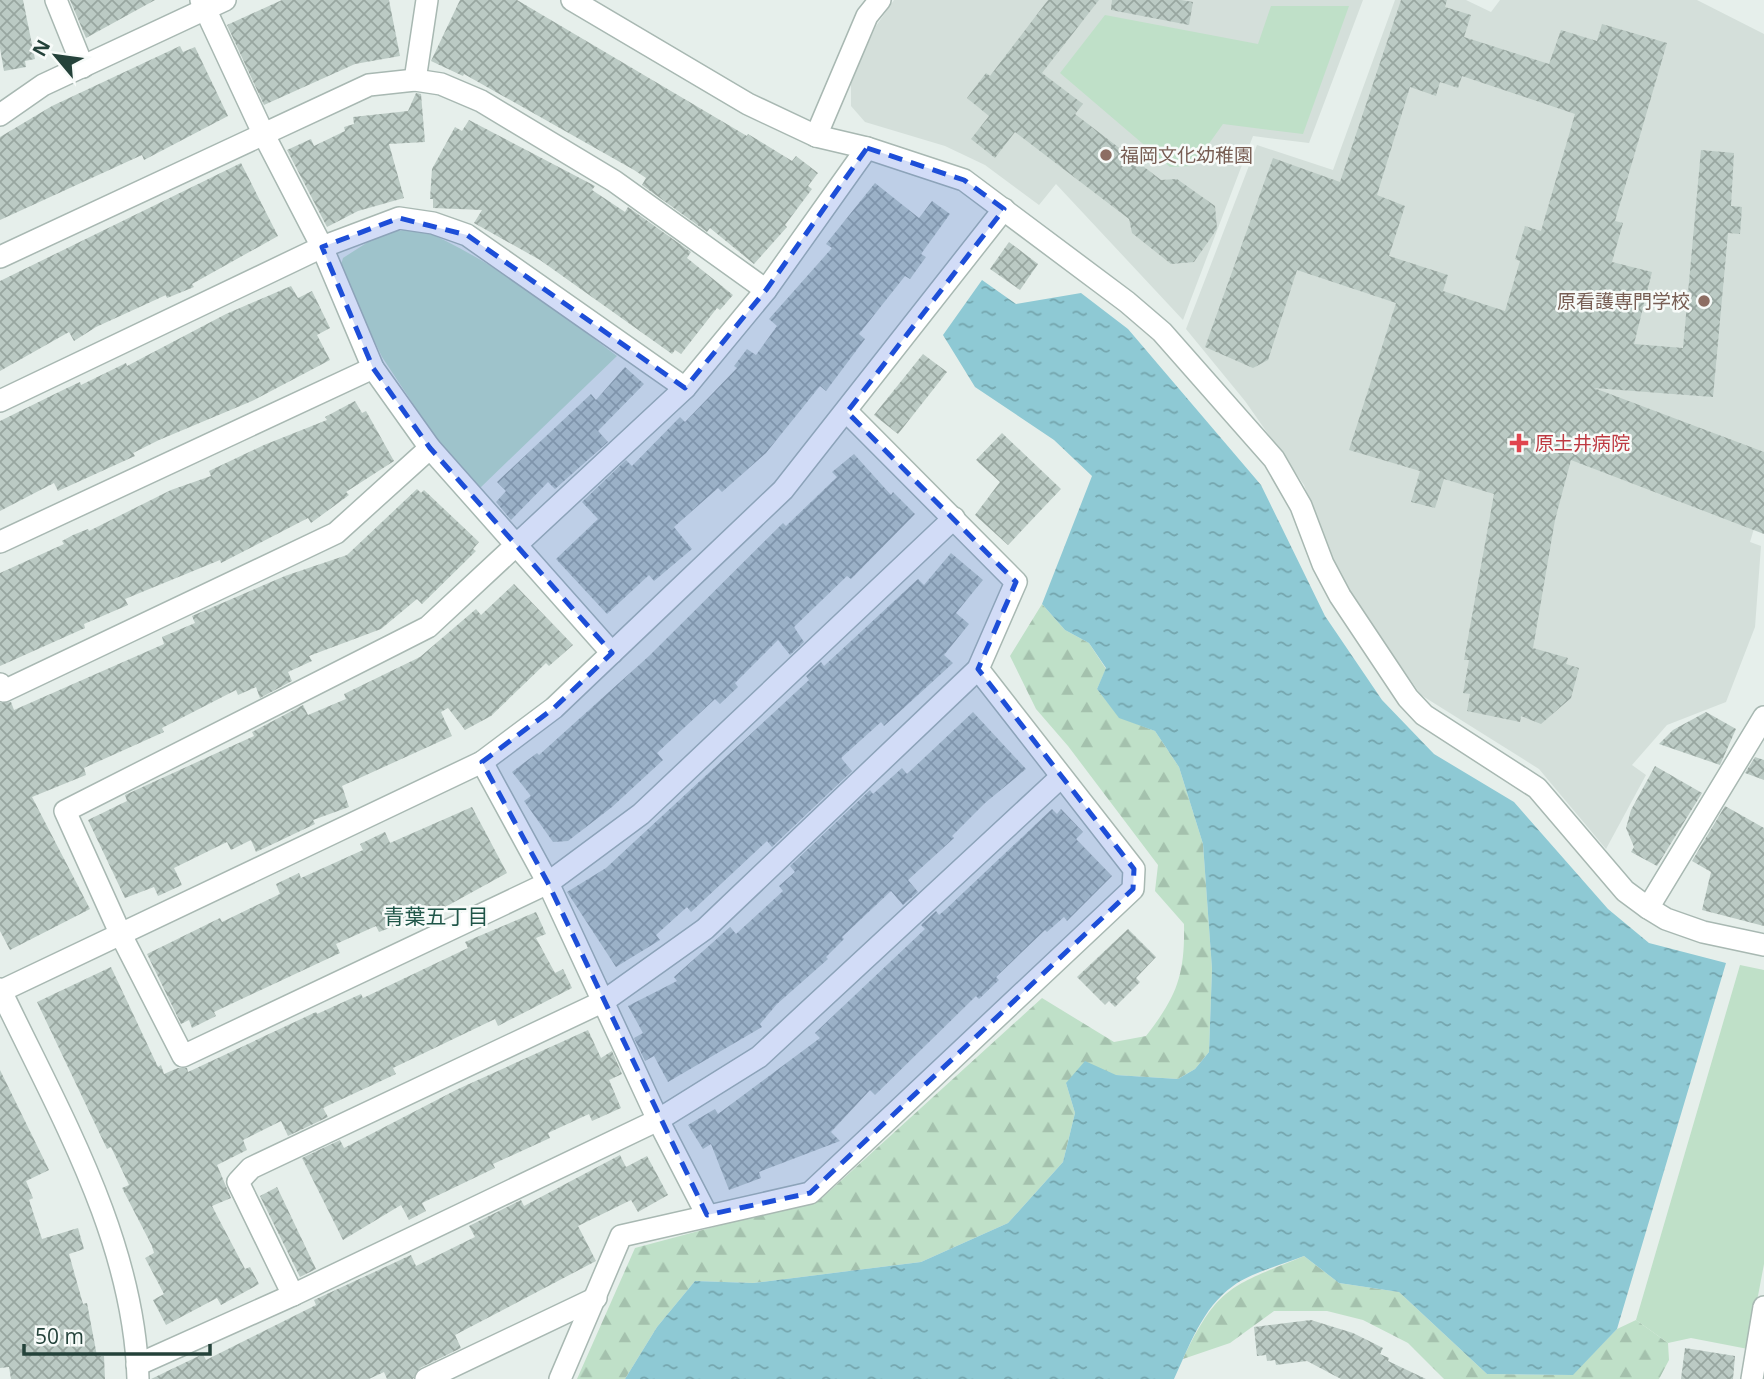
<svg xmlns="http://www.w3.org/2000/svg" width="1764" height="1379" font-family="'Open Sans','Noto Sans JP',sans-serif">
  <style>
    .built { fill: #d4dfda }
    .forest { fill: url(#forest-firs) }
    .park { fill: #bfe0c8 }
    .water { fill: url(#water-ripples) }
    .building { fill: url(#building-cross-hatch); fill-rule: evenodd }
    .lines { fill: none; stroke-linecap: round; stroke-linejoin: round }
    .minor-casing { stroke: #a8b8b2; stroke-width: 24 }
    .tertiary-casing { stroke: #a8b8b2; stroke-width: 24 }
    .minor { stroke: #fff; stroke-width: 21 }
    .tertiary { stroke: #fff; stroke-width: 21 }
    .marked { fill: #1d4ed8; fill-opacity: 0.2; stroke: #1d4ed8; stroke-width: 5; stroke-dasharray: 14 9; stroke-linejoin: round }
    .education-dot { fill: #8d6e63; stroke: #f7fbf9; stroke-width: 2.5 }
    .health-dot { fill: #e0444e; stroke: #f7fbf9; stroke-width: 2.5 }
    .labels { text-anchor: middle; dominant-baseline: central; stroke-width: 5; stroke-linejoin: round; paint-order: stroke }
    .education-label { font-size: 19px; fill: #785e54; stroke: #f7fbf9; text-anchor: start }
    .health-label { font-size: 19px; fill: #be3a42; stroke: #f7fbf9; text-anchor: start }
    .neighbourhood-label { font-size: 21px; fill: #1f5548; stroke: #f7fbf9 }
  </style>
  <defs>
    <pattern id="forest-firs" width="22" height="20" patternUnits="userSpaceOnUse" patternTransform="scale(1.75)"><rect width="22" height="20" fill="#bfe0c8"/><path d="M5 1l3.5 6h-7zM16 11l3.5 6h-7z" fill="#a4c1ad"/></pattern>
    <pattern id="water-ripples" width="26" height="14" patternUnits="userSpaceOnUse" patternTransform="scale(1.75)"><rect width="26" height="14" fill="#8ec9d4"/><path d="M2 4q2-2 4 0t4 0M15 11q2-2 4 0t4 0" fill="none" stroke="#74a5ad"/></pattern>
    <pattern id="building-cross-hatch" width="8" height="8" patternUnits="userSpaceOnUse" patternTransform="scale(1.75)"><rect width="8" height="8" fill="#bbcac4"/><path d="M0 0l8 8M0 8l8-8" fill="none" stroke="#98a6a0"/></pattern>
  </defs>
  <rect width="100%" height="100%" fill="#e6efeb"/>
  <g class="built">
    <polygon points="894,0 1363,0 1309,143 1253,136 1183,320 1056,184 1039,205 985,165 945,146 865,122 851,106 851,82 876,26"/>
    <polygon points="1395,0 1466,0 1491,12 1500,0 1697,0 1764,34 1764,495 1750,542 1761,546 1755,627 1726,702 1667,725 1632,765 1646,775 1606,849 1539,769 1421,695 1338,576 1304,485 1245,401 1186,329 1257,145 1333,170"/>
  </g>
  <g class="forest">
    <path d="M1042,604L1065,630L1089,643L1106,669L1097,689L1119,717L1155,731L1179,767L1203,844L1212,969L1209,1052L1195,1069L1178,1079L1116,1075L1066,1083L1075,1113L1063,1162L1008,1223L921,1262L753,1283L695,1281L657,1327L625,1379H577L635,1248L822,1198L1042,998L1114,1042L1146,1036C1177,996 1185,975 1184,924L1155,891L1158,865L1068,746L1036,709L1010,656Z"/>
    <path d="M1304,1256L1339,1283L1399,1292L1487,1374L1572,1375L1617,1329L1636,1320L1668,1343L1669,1360L1659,1379H1444L1408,1343L1363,1320L1327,1311H1274L1230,1343L1183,1359C1218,1285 1232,1286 1304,1256Z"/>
  </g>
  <g class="park">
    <polygon points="1271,6 1349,6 1303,134 1223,124 1193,166 1170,167 1060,73 1105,15 1258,44"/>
    <path d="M418,228C491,259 553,308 617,356L480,488L437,440L382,357L340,268L343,258L382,233Z"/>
    <polygon points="1740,965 1764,970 1764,1264 1748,1349 1691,1338 1668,1343 1636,1320"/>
  </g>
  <path class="water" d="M982,280L1016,304L1081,293L1128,329L1261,485L1325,616L1382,700L1434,754L1514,802L1608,909L1649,943L1726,963L1617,1329L1573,1375L1487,1374L1399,1292L1339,1283L1304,1256C1282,1265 1252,1272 1233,1286C1202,1308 1189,1347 1174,1379H625L657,1327L695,1281L753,1283L921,1262L1008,1223L1063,1162L1075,1113L1066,1083L1085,1061L1116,1075L1178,1079L1195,1069L1209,1052L1212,969L1203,844L1179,767L1155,731L1119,718L1097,689L1106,668L1089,643L1065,630L1042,604L1092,476L1054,440L975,387L943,335Z"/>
  <g class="building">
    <polygon points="0,0 23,0 35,59 25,61 26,67 4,71 0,48"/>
    <polygon points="70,0 155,0 86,38"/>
    <polygon points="282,0 389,0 400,56 355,64 264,105 227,25"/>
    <polygon points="460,0 517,0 747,136 748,134 792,161 796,156 818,173 808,186 812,189 785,225 787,227 754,264 710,228 707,232 642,185 646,178 634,170 464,74 463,76 431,61"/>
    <polygon points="1048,0 1099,0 1042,73 1083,104 1075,114 1161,180 1177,179 1215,206 1217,229 1194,262 1171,264 1132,233 1129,219 1015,132 995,158 971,139 989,116 967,98 986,73 990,76"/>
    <polygon points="1112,0 1181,0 1193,2 1189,25 1111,10"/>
    <path d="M1401,0H1447L1445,7L1471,15L1464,37L1549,64L1561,30L1597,41L1602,24L1667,43L1615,221L1623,223L1612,262L1652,272L1634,344L1683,348L1701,150L1734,153L1731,206L1742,207L1740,234L1728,233L1713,397L1594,388L1764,452V534L1571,460L1555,520L1533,648L1568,658L1566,664L1579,668L1571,698L1541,724L1521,716L1520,722L1467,711L1470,694L1463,693L1469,660H1464L1494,494L1444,479L1435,508L1411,502L1420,471L1349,450L1396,303L1297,270L1268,360L1253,368L1205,347L1273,158L1340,182ZM1462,76L1575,114L1541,231L1525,226L1515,259L1520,261L1505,311L1443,291L1448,275L1389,256L1405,206L1377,195L1410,87L1436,96L1440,82L1458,88Z"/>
    <polygon points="180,46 183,52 195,47 228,116 144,160 142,155 0,220 0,137 52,106"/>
    <polygon points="416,93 421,94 425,142 389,144 404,198 358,211 327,227 287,150 311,139 314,146 345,131 344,127 354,124 353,117 408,111"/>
    <polygon points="469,120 595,186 592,190 625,212 628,207 691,252 687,258 733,295 720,310 717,308 681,354 675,350 672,354 540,260 474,223 482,210 433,208 433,199 430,199 432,169 455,127 462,131"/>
    <polygon points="241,163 278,236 192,284 194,287 167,298 166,295 96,327 74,341 69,332 0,371 0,281"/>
    <polygon points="875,183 919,218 932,201 950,214 921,254 926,257 910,279 905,276 859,334 865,339 826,391 820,386 766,453 722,492 718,488 674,527 692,549 654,581 649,575 607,614 556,559 598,519 582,502 626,460 632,466 680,417 685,422 737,368 734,366 747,349 756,355 777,326 769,319 832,248 826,244"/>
    <polygon points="1009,242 1038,264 1020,290 990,269"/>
    <polygon points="291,286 298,298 312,291 330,328 317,335 330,360 252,401 159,440 133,453 135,456 58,491 54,483 0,511 0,421 65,389 80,382 81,385 126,363 127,366 226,314"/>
    <polygon points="923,354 947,372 898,434 874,415"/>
    <polygon points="625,367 644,384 598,431 608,442 555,489 548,482 511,520 496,502 506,491 497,482 591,394 596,400"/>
    <polygon points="355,401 362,413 366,411 394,461 346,492 349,495 311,523 308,518 221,563 220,560 125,599 128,605 84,624 85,628 0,666 0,573 64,544 62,541 73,535 88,529 89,531 171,490 211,476 209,471 264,445 327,420 325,417"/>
    <polygon points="1002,433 1061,489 1008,545 975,515 1000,482 976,460"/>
    <polygon points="854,454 891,495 893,492 915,514 851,579 847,576 794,627 804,642 790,655 778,640 735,683 738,687 720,704 715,699 657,753 663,760 612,807 568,841 553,842 524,801 531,796 512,772 537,753 539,755 649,656 783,523 786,526 837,477 832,472"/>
    <polygon points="417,489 421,493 424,490 479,542 473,549 476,551 422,604 417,599 381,629 309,656 312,661 288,672 292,681 260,698 256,687 238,695 236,690 162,728 164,732 84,768 86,775 32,797 90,909 10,950 0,931 0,703 11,702 14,710 164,644 162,637 195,623 192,616 285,576 347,555"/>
    <polygon points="951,553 983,580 956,613 969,624 944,655 953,663 884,726 881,722 841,758 852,771 772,847 767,841 691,912 687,907 656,935 660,940 616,967 567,892 606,868 809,680 806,676 821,662 824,666 918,579 924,585"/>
    <polygon points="514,584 573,645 549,666 546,663 491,716 465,730 448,708 441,712 452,736 342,786 349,807 313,820 315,824 256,852 251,840 231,850 227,842 174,868 182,885 158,896 154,887 125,898 88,820 127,801 125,795 254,736 252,732 303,705 308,715 346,699 344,694 420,657 476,609 481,615"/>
    <polygon points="973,712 1026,769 985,803 952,836 954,838 908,880 918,892 903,905 891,891 842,937 844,939 826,957 828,959 777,1004 760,1024 762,1027 668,1082 654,1056 645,1061 634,1038 643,1033 628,1006 677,981 674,977 730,927 736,934 783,891 779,886 795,872 790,866 870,790 873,794 902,768 907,774"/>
    <polygon points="1706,712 1736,729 1720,765 1659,744 1673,730"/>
    <polygon points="1755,757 1764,760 1764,780 1745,773"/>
    <polygon points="1655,766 1702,793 1657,866 1631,852 1634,847 1626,828 1631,810"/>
    <polygon points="1725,806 1764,828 1764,926 1702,910 1711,872 1692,861"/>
    <polygon points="472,807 507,873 447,906 379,932 376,926 336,944 340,953 214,1012 216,1016 192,1028 189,1020 181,1024 147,954 220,918 222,922 280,894 276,884 299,873 301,878 363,850 360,844 385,832 390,843"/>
    <polygon points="1052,809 1057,814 1061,809 1083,832 1076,839 1112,876 1067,921 1064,917 1047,932 1045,930 996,977 999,980 979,999 976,996 875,1095 870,1090 831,1132 840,1141 759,1172 761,1178 729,1190 711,1144 703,1149 688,1125 715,1109 718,1114 820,1038 815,1033 925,929 921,925 936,911 939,915 946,909"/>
    <polygon points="536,912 546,934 536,938 555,973 563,969 572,988 498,1026 495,1019 393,1068 396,1074 323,1108 328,1117 288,1136 281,1121 243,1140 247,1150 217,1165 231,1198 212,1206 245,1269 250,1267 259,1284 221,1305 217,1298 166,1325 153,1300 164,1294 145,1258 154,1253 152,1246 122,1188 129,1185 111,1147 107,1149 37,1002 111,967 158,1067 161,1065 164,1074 178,1068 187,1068 188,1072 316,1012 317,1014 361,994 363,998 468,948 465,942"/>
    <polygon points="1128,929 1156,957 1136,978 1140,982 1115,1007 1109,1001 1105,1005 1077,977"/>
    <polygon points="588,1030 601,1058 612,1051 622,1074 609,1080 621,1108 592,1121 589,1114 548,1133 550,1138 493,1164 495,1168 422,1203 426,1211 409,1220 401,1205 343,1240 302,1158 340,1140 344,1148 458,1089"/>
    <polygon points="0,1070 49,1170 26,1181 33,1198 29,1200 42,1239 78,1228 84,1249 69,1254 83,1304 87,1303 97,1356 104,1356 105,1379 11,1379 9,1367 0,1368"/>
    <polygon points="620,1155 626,1167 647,1156 668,1195 638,1212 631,1200 578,1226 596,1261 455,1335 461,1348 420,1368 413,1379 387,1379 384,1372 369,1379 151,1379 203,1354 206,1360 316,1305 314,1300 411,1255 416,1266 475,1237 469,1226 521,1200 524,1206"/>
    <polygon points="277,1187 316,1269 300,1277 260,1196"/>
    <polygon points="1311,1320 1353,1333 1383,1348 1380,1354 1389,1358 1388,1361 1426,1379 1341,1379 1307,1361 1276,1365 1275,1360 1267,1361 1266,1355 1257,1356 1254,1327"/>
    <polygon points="1685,1348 1735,1356 1733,1379 1681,1379"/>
  </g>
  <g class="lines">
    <g class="minor-casing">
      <g id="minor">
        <polyline points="56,0 83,67"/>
        <polyline points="201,0 263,133 322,247 373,368 430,448 612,653"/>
        <polyline points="415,80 427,0"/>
        <polyline points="816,136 867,16 880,0"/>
        <polyline points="867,148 766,290 685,388 428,627 65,811 121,935 183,1056 548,883 641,814 954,518"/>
        <polyline points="0,257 369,85 415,80 441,84 481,101 614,181 766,290"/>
        <polyline points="0,401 322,247 399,218 433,223 467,235 685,388"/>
        <polyline points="0,542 373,368"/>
        <polyline points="0,684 4,691 336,533 430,448"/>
        <polyline points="482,762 548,883 658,1120 707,1215"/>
        <polyline points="1648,908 1764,717"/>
        <polyline points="293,1295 238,1182 251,1168 604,1001 705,929 978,669 1016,582 847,412"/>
        <polyline points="137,1365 293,1295 658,1120 759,1057 1061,777"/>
        <polyline points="426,1379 596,1298"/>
        <polyline points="560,1379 621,1236 810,1193 1133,889 1134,869 978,669"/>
        <polyline points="1752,1379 1764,1307"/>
      </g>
    </g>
    <g class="tertiary-casing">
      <g id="tertiary">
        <polyline points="572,0 748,104 816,136 867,148 964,180 1127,302 1162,332 1274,459 1301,506 1323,564 1340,596 1408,698 1424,715 1537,788 1625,891 1648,908 1666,919 1703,932 1764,945"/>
        <polyline points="0,115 43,85 225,0"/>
        <path d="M0,989C59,1113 134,1239 138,1379"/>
        <polyline points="1,991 482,762 554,708 783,490 1004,209"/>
      </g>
    </g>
    <use href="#minor" class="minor"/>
    <use href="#tertiary" class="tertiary"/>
  </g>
  <path class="marked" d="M867,148L964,180L1004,209L847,412L1016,582L978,669L1134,869L1133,889L810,1193L707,1215L548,883L482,762L554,708L612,653L430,448L373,368L322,247L399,218L467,235L685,388L766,290Z"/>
  <g class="education-dot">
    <circle cx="1106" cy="155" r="7"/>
    <circle cx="1704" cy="301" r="7"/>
  </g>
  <path class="health-dot" d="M1515.5 432.5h7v7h7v7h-7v7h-7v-7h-7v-7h7z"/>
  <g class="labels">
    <g class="education-label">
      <text x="1120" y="155">福岡文化幼稚園</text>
      <text x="1690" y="301" text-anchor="end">原看護専門学校</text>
    </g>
    <g class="health-label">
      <text x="1535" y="443">原土井病院</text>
    </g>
    <g class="neighbourhood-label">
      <text x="436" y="916">青葉五丁目</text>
    </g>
  </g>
  <g transform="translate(56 56) rotate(299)" stroke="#f7fbf9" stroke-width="5" paint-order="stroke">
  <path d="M0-5L12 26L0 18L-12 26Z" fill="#24423a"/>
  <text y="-10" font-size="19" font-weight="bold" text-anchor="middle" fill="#24423a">N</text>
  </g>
  <path d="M24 1344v10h186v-10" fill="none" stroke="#24423a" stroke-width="3.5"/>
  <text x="35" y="1344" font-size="21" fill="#24423a" stroke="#f7fbf9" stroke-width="5" paint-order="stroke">50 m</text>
</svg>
